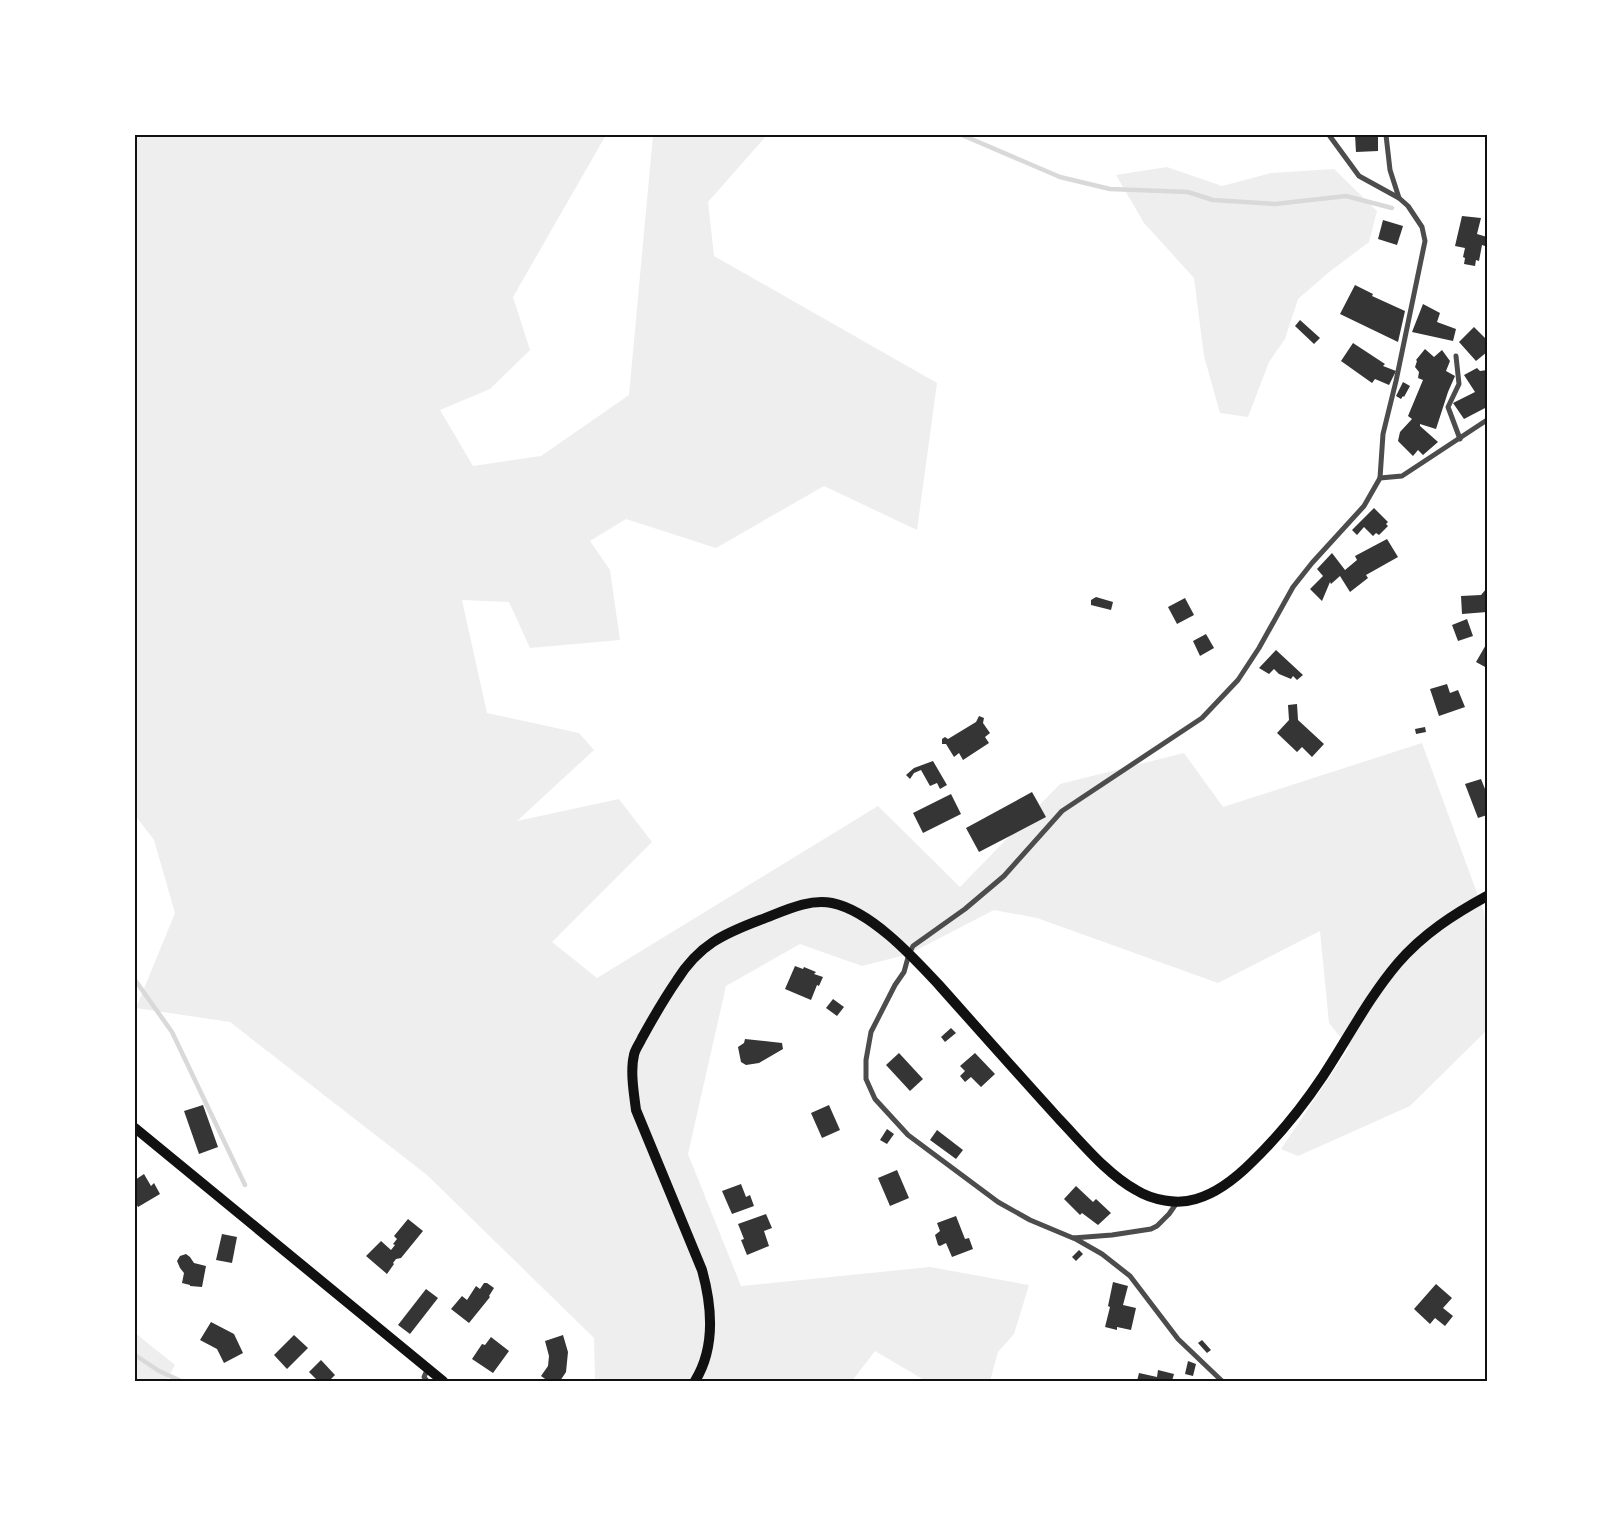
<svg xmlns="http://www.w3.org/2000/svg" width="1622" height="1516" font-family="'IBM Plex Sans',sans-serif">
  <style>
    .green { fill: #eee }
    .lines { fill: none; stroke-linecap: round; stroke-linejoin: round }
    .stream { stroke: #d9d9d9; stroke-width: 4.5 }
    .building { fill: #353535 }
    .minor { stroke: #4c4c4c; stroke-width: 5 }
    .secondary { stroke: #111; stroke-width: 10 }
    .neatline { fill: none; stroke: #111; stroke-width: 2 }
  </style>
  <rect width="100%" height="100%" fill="#fff"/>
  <g class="green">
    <polygon points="135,135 606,135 513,297 530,350 490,389 440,410 473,466 541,456 629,395 653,135 767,135 708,202 714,256 937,383 917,530 824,486 716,548 626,519 590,541 610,570 620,640 530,648 509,602 462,600 487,713 579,733 594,750 517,821 619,799 652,842 552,942 597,978 878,806 960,887 1060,784 1184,753 1223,807 1422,743 1484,912 1487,949 1487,1030 1410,1106 1298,1156 1281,1149 1349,1048 1329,1023 1320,931 1218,983 1037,918 994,910 909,954 862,966 800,944 726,986 688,1154 741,1286 930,1267 1029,1285 1014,1334 998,1352 990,1381 926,1381 875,1351 852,1381 595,1381 594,1338 427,1175 230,1022 136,1008 175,913 154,840 135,815"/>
    <polygon points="1167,167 1222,186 1271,173 1334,169 1377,211 1369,242 1328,273 1298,299 1285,339 1269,362 1248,417 1220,413 1204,356 1194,278 1144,223 1116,175"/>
    <polygon points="135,1333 175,1365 166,1381 135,1381"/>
  </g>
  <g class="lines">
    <g class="stream">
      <polyline points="962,135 1060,177 1110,189 1188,192 1213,200 1275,204 1346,196 1392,208"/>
      <polyline points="135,980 172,1032 245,1185"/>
      <polyline points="135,1355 159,1371 181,1381"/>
    </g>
  </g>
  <g class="building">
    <polygon points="1355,135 1378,135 1378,151 1356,152"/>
    <polygon points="1462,216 1481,218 1477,234 1487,237 1485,246 1482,245 1479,261 1476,260 1475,266 1464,264 1465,258 1463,257 1465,248 1455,246"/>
    <polygon points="1383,220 1403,226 1397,245 1378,239"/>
    <polygon points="1355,285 1373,294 1372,296 1405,311 1398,342 1340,314"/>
    <polygon points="1423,304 1440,313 1437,322 1456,329 1453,341 1412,332"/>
    <polygon points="1300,320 1320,338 1314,344 1295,326"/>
    <polygon points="1474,327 1487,340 1487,352 1476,361 1459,342"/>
    <polygon points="1353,343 1385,364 1383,366 1396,371 1389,385 1375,379 1372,383 1341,361"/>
    <polygon points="1425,349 1434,357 1442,350 1450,361 1446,371 1455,376 1448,392 1436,429 1420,424 1420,426 1438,442 1423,455 1418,450 1413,456 1398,441 1400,432 1412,419 1408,416 1423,380 1418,378 1419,372 1415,367 1417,361 1416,360"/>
    <polygon points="1477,368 1480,371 1487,370 1487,407 1464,419 1453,403 1475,392 1464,375"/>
    <polygon points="1403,382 1410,386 1404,397 1403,396 1401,399 1396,396"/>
    <polygon points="1374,508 1388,522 1386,524 1388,526 1379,535 1376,533 1373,536 1364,527 1357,535 1352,530"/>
    <polygon points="1387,539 1398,557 1366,575 1368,578 1350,592 1340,576 1331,584 1330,582 1322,601 1310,589 1323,576 1317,569 1332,553 1345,570 1357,560 1355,556"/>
    <polygon points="1487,588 1487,612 1462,614 1461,596 1481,595"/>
    <polygon points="1096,597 1113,602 1111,610 1091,605 1091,600"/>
    <polygon points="1185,598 1194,615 1177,624 1168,607"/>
    <polygon points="1467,619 1473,636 1458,641 1452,625"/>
    <polygon points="1206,634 1214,648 1200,656 1193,641"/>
    <polygon points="1487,643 1487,668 1476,662"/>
    <polygon points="1276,650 1303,675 1297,680 1293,676 1291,679 1279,674 1274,669 1269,674 1259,668"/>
    <polygon points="1447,684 1450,693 1458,690 1465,707 1439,716 1430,689"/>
    <polygon points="1297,704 1298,720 1324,744 1312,757 1302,747 1297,752 1277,733 1289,720 1288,705"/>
    <polygon points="979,716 984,718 983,723 990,733 985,737 989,743 963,760 959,753 954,757 946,744 942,744 942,739 945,737 948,739 976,722"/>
    <polygon points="1425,727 1426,732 1416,734 1415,729"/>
    <polygon points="933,761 947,785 940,789 937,783 930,786 921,770 914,773 910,779 906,775 914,768"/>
    <polygon points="1481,779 1487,794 1487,815 1478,818 1465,784"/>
    <polygon points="1032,792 1046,817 979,852 966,828"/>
    <polygon points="951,794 961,814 923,833 913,813"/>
    <polygon points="795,966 803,969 804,967 816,972 814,974 823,977 819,986 817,985 811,1000 785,989"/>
    <polygon points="833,999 844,1007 837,1016 826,1008"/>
    <polygon points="951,1028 956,1033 945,1042 941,1037"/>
    <polygon points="745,1039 782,1043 783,1049 759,1063 746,1065 741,1062 738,1047 744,1043"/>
    <polygon points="899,1053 923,1079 910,1091 886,1065"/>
    <polygon points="975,1053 995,1074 981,1087 971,1077 965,1082 960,1076 965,1071 960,1066"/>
    <polygon points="203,1105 218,1147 199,1154 184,1111"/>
    <polygon points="829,1105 840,1130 822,1138 811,1113"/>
    <polygon points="887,1129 894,1134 887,1144 880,1140"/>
    <polygon points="937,1130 963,1150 956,1159 930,1140"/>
    <polygon points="897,1170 909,1198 890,1206 878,1178"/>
    <polygon points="144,1174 151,1186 154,1183 160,1194 138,1207 135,1202 135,1180"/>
    <polygon points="741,1184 746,1197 750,1195 754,1206 732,1214 722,1191"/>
    <polygon points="1076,1186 1093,1202 1096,1199 1111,1213 1098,1225 1082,1213 1080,1215 1064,1199"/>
    <polygon points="766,1214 772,1228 764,1231 769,1246 747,1255 741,1240 744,1239 738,1224"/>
    <polygon points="956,1216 965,1239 969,1238 973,1249 952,1257 946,1243 940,1246 938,1245 935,1235 940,1231 937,1223"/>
    <polygon points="408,1219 423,1231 401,1258 396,1259 393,1263 394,1264 387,1274 366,1256 381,1241 391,1250 395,1245 393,1244 397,1239 394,1236"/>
    <polygon points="222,1234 237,1237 232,1263 216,1260"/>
    <polygon points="1079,1250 1083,1254 1076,1261 1072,1257"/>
    <polygon points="186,1254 190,1257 194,1263 206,1266 202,1287 190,1286 190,1285 182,1283 184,1273 180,1268 177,1261 180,1256"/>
    <polygon points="1113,1282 1128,1286 1123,1305 1136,1308 1131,1330 1117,1327 1117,1330 1105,1327 1110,1307 1108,1306"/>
    <polygon points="484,1283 487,1283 494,1288 489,1296 490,1297 469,1323 451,1309 462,1296 467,1300 476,1286 480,1289"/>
    <polygon points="1436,1284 1452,1298 1443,1308 1453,1316 1445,1326 1435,1318 1430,1324 1414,1309"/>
    <polygon points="426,1289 438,1298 410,1334 398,1325"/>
    <polygon points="211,1322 234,1334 243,1353 224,1363 217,1349 200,1340"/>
    <polygon points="294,1335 308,1348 287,1369 274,1355"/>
    <polygon points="563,1335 568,1352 566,1372 560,1381 548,1381 541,1376 548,1366 549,1356 545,1341"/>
    <polygon points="491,1337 509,1351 493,1373 472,1359 482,1344 485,1345"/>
    <polygon points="1202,1340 1211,1350 1207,1353 1198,1343"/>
    <polygon points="321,1360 335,1375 329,1381 318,1381 309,1372"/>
    <polygon points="1188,1361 1196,1364 1193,1376 1185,1374"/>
    <polygon points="1158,1370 1174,1374 1172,1381 1137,1381 1139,1373 1157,1377"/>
  </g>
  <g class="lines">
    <g class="minor">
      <polyline points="1386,135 1390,170 1399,198"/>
      <polyline points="1456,356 1459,384 1448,407 1460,439"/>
      <polyline points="1380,478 1402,476 1487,420"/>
      <polyline points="1178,1201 1169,1214 1157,1226 1151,1229 1112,1235 1073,1238 1030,1220 998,1202 908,1135 875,1099 866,1079 866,1060 871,1032 895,985 904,972 909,954 913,946 965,909 1004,876 1062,811 1202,718 1238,680 1259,648 1293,587 1312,563 1364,506 1380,478 1383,434 1396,381 1425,241 1422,227 1408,206 1399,198 1359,176 1329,135"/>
      <polyline points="1074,1238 1102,1254 1130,1276 1178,1339 1222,1381"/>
      <polyline points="427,1381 424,1377 428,1368"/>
    </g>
    <g class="secondary">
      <polyline points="135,1128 443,1381"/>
      <path d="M695,1381C716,1347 712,1306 702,1270L636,1110C634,1094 630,1071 634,1055C635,1049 640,1043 642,1038C653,1018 664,999 677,980C699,945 723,934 760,920C782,912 808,898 832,903C871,911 913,957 939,985C979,1030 1019,1075 1059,1119C1082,1143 1107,1174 1136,1190C1152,1200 1177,1205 1196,1199C1217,1193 1237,1177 1252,1162C1281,1134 1301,1109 1323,1076C1348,1038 1369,997 1398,963C1423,934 1454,914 1487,896"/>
    </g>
  </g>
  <rect width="1622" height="1516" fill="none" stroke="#ffffff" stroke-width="272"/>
  <rect x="136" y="136" width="1350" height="1244" class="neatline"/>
</svg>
